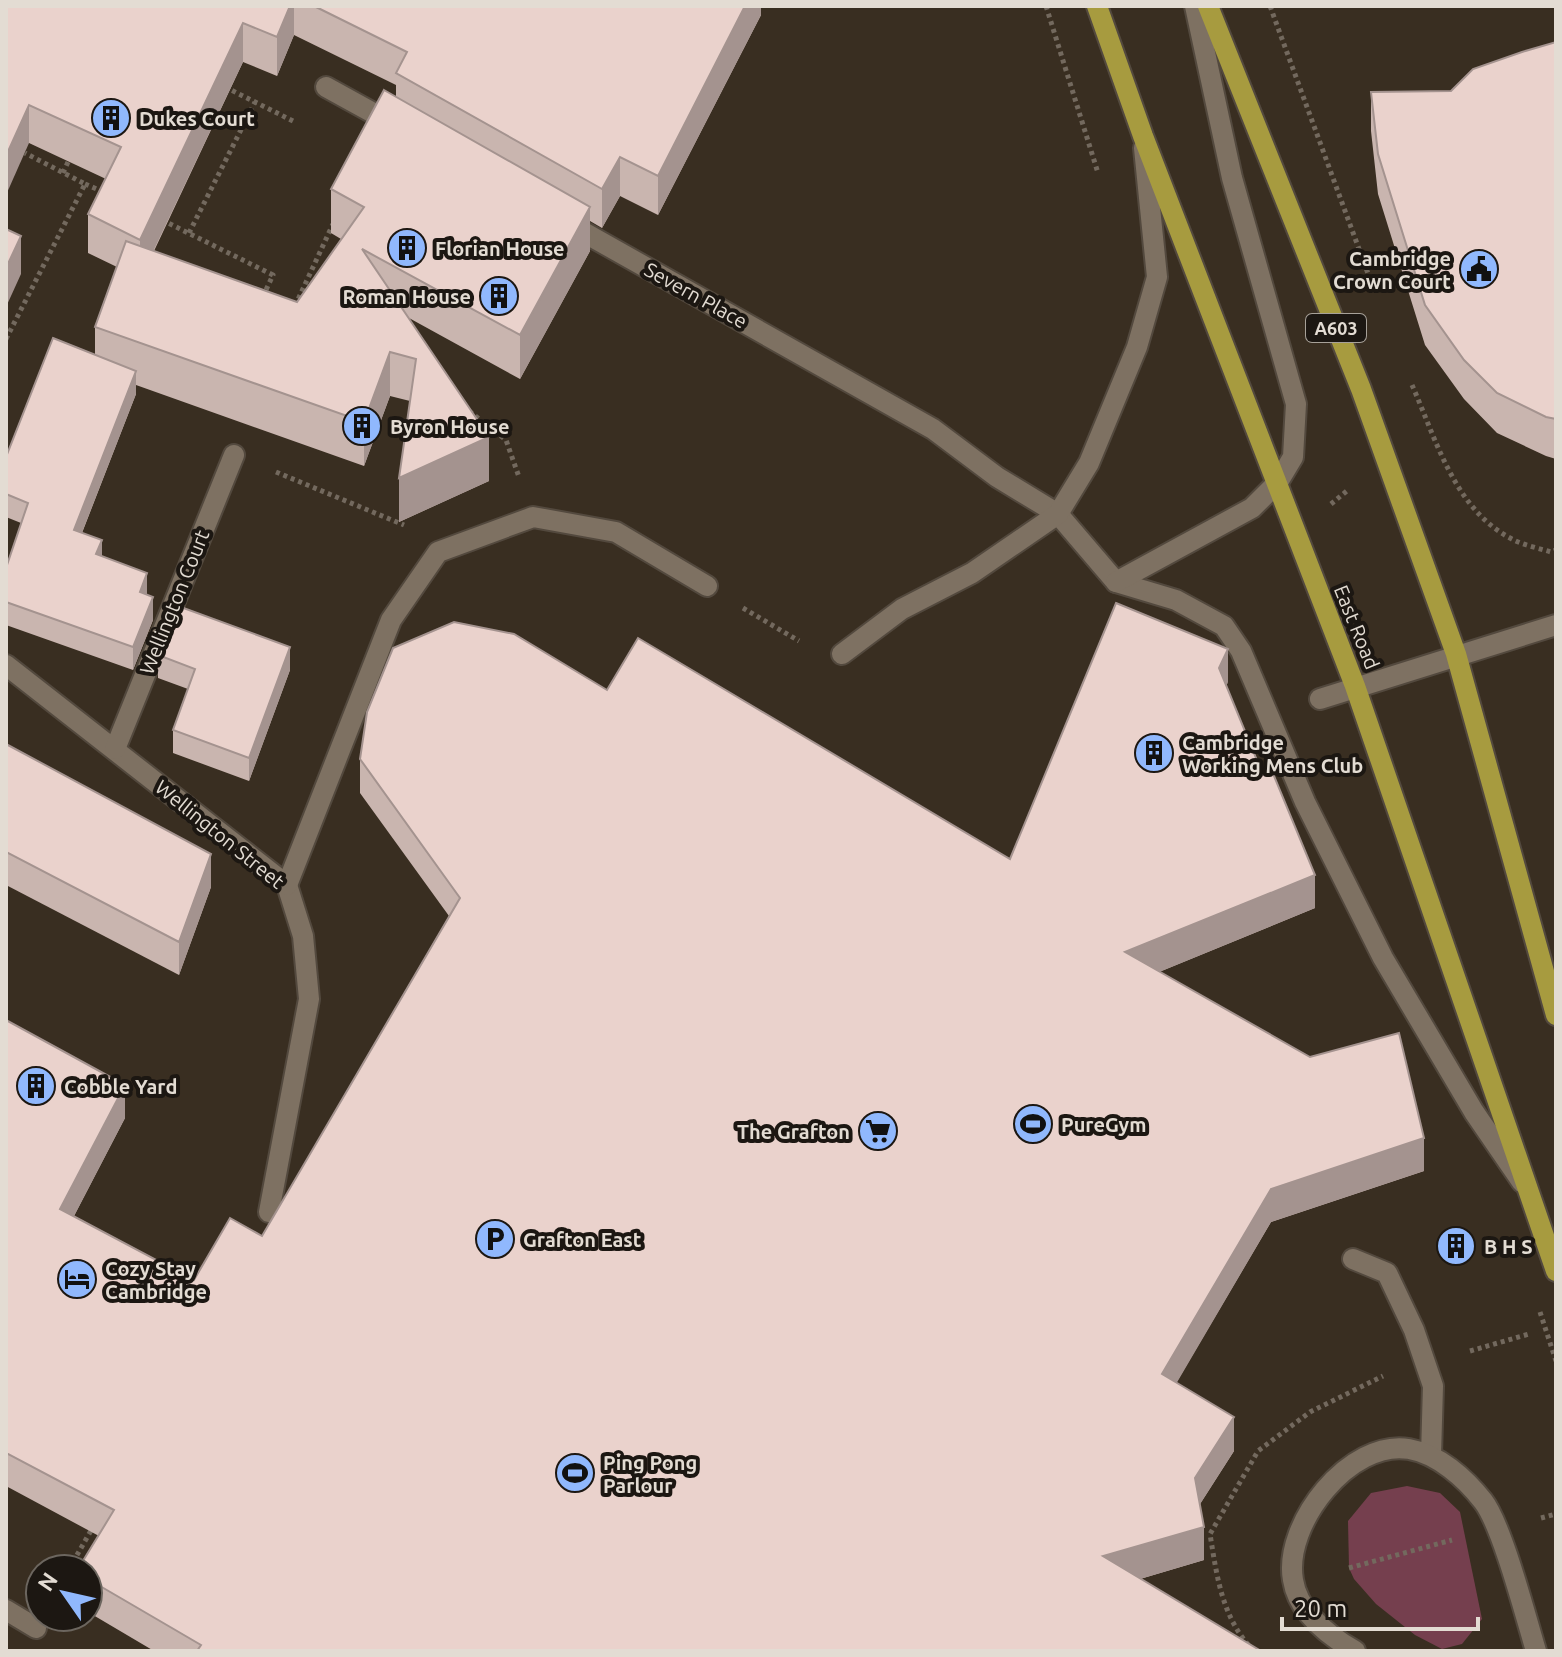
<svg xmlns="http://www.w3.org/2000/svg" width="1562" height="1657" font-family="Ubuntu,sans-serif">
  <style>
    .green { fill: #753f4e }
    .lines { fill: none; stroke-linecap: round; stroke-linejoin: round }
    .service-casing { stroke: #53493e; stroke-width: 24 }
    .minor-casing { stroke: #53493e; stroke-width: 24 }
    .primary-casing { stroke: #53493e; stroke-width: 24 }
    .path { stroke: #73695e; stroke-width: 5; stroke-dasharray: 4 4; stroke-linecap: butt }
    .service { stroke: #7e7162; stroke-width: 20 }
    .minor { stroke: #7e7162; stroke-width: 20 }
    .primary { stroke: #a79b3f; stroke-width: 20 }
    .wall { fill: #c9b5af; fill-rule: evenodd }
    .shaded-wall { fill: #a4938f }
    .building { fill: #ead2cc; stroke: #a4938f; stroke-width: 2 }
    .labels { text-anchor: middle; dominant-baseline: central; stroke-width: 8; stroke-linejoin: round; paint-order: stroke }
    .shield { fill: #1c1712; stroke: #a7a199; stroke-width: 2 }
    .shield-label { font-size: 18px; font-weight: bold; fill: #e3dcd3 }
    .poi-label { font-size: 20px; font-weight: bold; fill: #e3dcd3; stroke: #1c1712; text-anchor: start }
    .street-label { font-size: 20px; fill: #e3dcd3; stroke: #1c1712 }
  </style>
  <rect width="100%" height="100%" fill="#392e21"/>
  <polygon class="green" points="1407,1486 1440,1493 1460,1512 1482,1619 1462,1644 1442,1649 1415,1635 1376,1604 1354,1579 1349,1568 1348,1521 1371,1493"/>
  <g class="lines">
    <g class="service-casing">
      <g id="service">
        <polyline points="326,87 395,125"/>
        <polyline points="569,224 933,429 997,477 1058,514 1116,582 1176,600 1224,626 1241,651 1305,802 1383,958 1474,1112 1522,1182"/>
        <polyline points="1116,582 1252,508 1278,482 1293,457 1296,404 1232,178 1195,6"/>
        <polyline points="842,654 902,609 972,573 1058,514 1089,463 1137,347 1157,277 1144,148"/>
        <polyline points="6,665 287,885 303,936 309,999 269,1212"/>
        <polyline points="115,749 234,455"/>
        <polyline points="287,885 391,620 438,552 533,517 616,532 707,586"/>
        <polyline points="1353,1259 1387,1273 1414,1330 1433,1386 1431,1455"/>
        <path d="M1355,1651C1329,1636 1298,1612 1293,1580C1283,1524 1350,1439 1409,1449C1438,1454 1465,1478 1483,1501C1502,1525 1526,1618 1536,1651"/>
      </g>
    </g>
    <g class="minor-casing">
      <g id="minor">
        <polyline points="1320,699 1556,625"/>
        <polyline points="6,1610 36,1628"/>
      </g>
    </g>
    <g class="primary-casing">
      <g id="primary">
        <polyline points="1097,6 1143,136 1355,686 1556,1271"/>
        <polyline points="1208,6 1361,389 1456,654 1556,1015"/>
      </g>
    </g>
    <g class="path">
      <polyline points="1046,6 1098,173"/>
      <polyline points="1270,6 1374,290"/>
      <polyline points="225,87 295,122"/>
      <polyline points="63,173 68,162"/>
      <polyline points="85,184 106,193"/>
      <polyline points="162,220 273,275 264,294"/>
      <polyline points="189,233 255,102"/>
      <polyline points="295,306 333,224"/>
      <polyline points="6,339 85,184 25,153"/>
      <path d="M1412,385C1436,439 1454,508 1510,538C1522,545 1538,548 1551,552L1556,550"/>
      <polyline points="469,411 506,440 519,477"/>
      <polyline points="276,472 404,525"/>
      <polyline points="1331,504 1348,490"/>
      <polyline points="743,608 799,641"/>
      <polyline points="1540,1312 1556,1361"/>
      <polyline points="1470,1351 1529,1334"/>
      <polyline points="1541,1518 1556,1514"/>
      <polyline points="1349,1568 1452,1540"/>
      <polyline points="69,1569 93,1527"/>
      <path d="M1254,1651C1222,1619 1217,1577 1210,1534L1258,1451L1310,1412L1383,1376"/>
    </g>
    <use href="#service" class="service"/>
    <use href="#minor" class="minor"/>
    <use href="#primary" class="primary"/>
  </g>
  <g class="wall">
    <path d="M6,6H761V15L658,215L620,196L602,228L590,221V251L520,379L409,318L489,481L399,522L410,401L390,396L364,466L136,385V394L82,533L102,557L147,595L153,620L133,670L6,625V568L21,523L6,517V457L95,355V327L117,267L88,253V214L106,179L29,143ZM294,35L396,85V97L331,189V233L341,239L297,302L154,251L243,62L277,76Z"/>
    <polygon points="1556,42 1556,459 1546,456 1497,433 1464,399 1425,345 1378,194 1371,131 1371,92 1451,91"/>
    <polygon points="158,655 290,670 249,781 173,753 173,730 188,689 158,678"/>
    <polygon points="1228,682 1226,686 1315,908 1159,972 1424,1171 1271,1222 1176,1383 1234,1451 1200,1504 1204,1560 1140,1579 1261,1651 154,1651 88,1612 88,1569 99,1536 6,1486 6,1020 125,1118 74,1216 194,1280 262,1236 449,916 360,793 360,759 607,690 1010,859"/>
    <polygon points="6,744 211,887 179,975 6,885"/>
  </g>
  <g class="shaded-wall">
    <polygon points="290,6 294,6 294,35 277,76 277,37"/>
    <polygon points="745,6 761,6 761,15 658,215 658,176"/>
    <polygon points="243,23 243,62 140,279 140,240"/>
    <polygon points="29,105 29,143 6,195 6,156"/>
    <polygon points="620,157 620,196 602,228 602,189"/>
    <polygon points="590,207 590,251 520,379 520,335"/>
    <polygon points="21,236 21,274 6,307 6,268"/>
    <polygon points="390,352 390,396 364,466 364,422"/>
    <polygon points="136,371 136,394 74,553 74,530"/>
    <polygon points="489,437 489,481 399,522 399,478"/>
    <polygon points="102,540 102,563 96,554"/>
    <polygon points="147,573 147,596 140,592"/>
    <polygon points="153,597 153,620 133,670 133,647"/>
    <polygon points="290,647 290,670 249,781 249,758"/>
    <polygon points="1228,649 1228,682 1219,701 1219,668"/>
    <polygon points="211,854 211,887 179,975 179,942"/>
    <polygon points="1315,875 1315,908 1125,986 1125,952"/>
    <polygon points="125,1085 125,1118 60,1243 60,1209"/>
    <polygon points="1424,1138 1424,1171 1271,1222 1162,1408 1162,1374 1271,1189"/>
    <polygon points="1234,1417 1234,1451 1195,1512 1195,1478"/>
    <polygon points="1204,1527 1204,1560 1103,1590 1103,1556"/>
  </g>
  <g class="building">
    <polygon points="6,6 290,6 277,37 243,23 140,240 88,214 121,147 29,105 6,156"/>
    <polygon points="314,6 745,6 658,176 620,157 602,189 396,73 407,52"/>
    <polygon points="1556,42 1556,419 1546,417 1497,393 1464,360 1425,305 1378,154 1371,92 1451,91 1473,69 1522,52"/>
    <polygon points="384,90 590,207 520,335 362,249 489,437 399,478 416,359 390,352 364,422 95,327 126,241 297,302 364,207 331,189"/>
    <polygon points="6,229 21,236 6,268"/>
    <polygon points="53,338 136,371 74,530 102,540 96,554 147,573 140,592 153,597 133,647 6,602 6,568 28,503 6,494 6,457"/>
    <polygon points="1116,603 1228,649 1219,668 1263,775 1272,771 1315,875 1125,952 1310,1057 1399,1033 1424,1138 1271,1189 1162,1374 1234,1417 1195,1478 1204,1527 1103,1556 1261,1651 197,1651 201,1645 88,1579 88,1569 78,1569 114,1510 6,1453 6,1020 125,1085 60,1209 194,1280 230,1218 262,1236 460,898 360,759 367,712 393,648 454,622 514,634 607,690 638,638 1010,859"/>
    <polygon points="178,606 290,647 249,758 173,730 195,669 158,655"/>
    <polygon points="6,744 211,854 179,942 6,852"/>
  </g>
  <defs>
    <g id="building-disc" transform="scale(2)"><circle r="9.5" fill="#90b8fd" stroke="#1c1712"/><path d="M-4-6H4V6H1V3H-1V6H-4ZM-2.5-4.3h1.7v1.8h-1.7ZM.8-4.3h1.7v1.8H.8ZM-2.5-1h1.7V.8h-1.7ZM.8-1h1.7V.8H.8Z" fill="#111"/></g>
    <g id="civic-disc" transform="scale(2)"><circle r="9.5" fill="#90b8fd" stroke="#1c1712"/><path d="M-.6-6.5H3V-4.5H.6V-3L4-1V1h2V6H-6V1h2V-1L-.6-3ZM-1.2 2.5V6h2.4V2.5Z" fill="#111"/></g>
    <g id="stadium-disc" transform="scale(2)"><circle r="9.5" fill="#90b8fd" stroke="#1c1712"/><path d="M0-5a6.5 5 0 1 0 0 10a6.5 5 0 1 0 0-10ZM-3.5-1.8h7v3.6h-7Z" fill="#111"/></g>
    <g id="supermarket-disc" transform="scale(2)"><circle r="9.5" fill="#90b8fd" stroke="#1c1712"/><path d="M-6-5.5h2.5l.6 2H6L4.5 2H-2.5L-4.4-4H-6ZM-1.5 3.2a1.3 1.3 0 1 0 .1 0ZM3 3.2a1.3 1.3 0 1 0 .1 0Z" fill="#111"/></g>
    <g id="parking-disc" transform="scale(2)"><circle r="9.5" fill="#90b8fd" stroke="#1c1712"/><path d="M-3.5-5.5H1a3.5 3.5 0 0 1 0 7H-1V5.5H-3.5ZM-1-3.4V-.6H.8a1.4 1.4 0 0 0 0-2.8Z" fill="#111"/></g>
    <g id="hotel-disc" transform="scale(2)"><circle r="9.5" fill="#90b8fd" stroke="#1c1712"/><path d="M-6-4.5h1.5V1H6V5H4.5V3h-9V5H-6ZM-4 0a1.8 1.8 0 1 1 3.6 0ZM.5 0V-2.5h3Q6-2.5 6 0Z" fill="#111"/></g>
  </defs>
  <g fill-rule="evenodd">
    <use href="#building-disc" x="111" y="118"/>
    <use href="#building-disc" x="407" y="248"/>
    <use href="#civic-disc" x="1479" y="269"/>
    <use href="#building-disc" x="499" y="296"/>
    <use href="#building-disc" x="362" y="426"/>
    <use href="#building-disc" x="1154" y="753"/>
    <use href="#building-disc" x="36" y="1086"/>
    <use href="#stadium-disc" x="1033" y="1124"/>
    <use href="#supermarket-disc" x="878" y="1131"/>
    <use href="#parking-disc" x="495" y="1239"/>
    <use href="#building-disc" x="1456" y="1246"/>
    <use href="#hotel-disc" x="77" y="1279"/>
    <use href="#stadium-disc" x="575" y="1473"/>
  </g>
  <g class="labels">
    <rect class="shield" x="1306" y="314" width="60" height="28" rx="6"/>
    <g class="shield-label">
      <text x="1336" y="328">A603</text>
    </g>
    <g class="poi-label">
      <text x="139" y="118">Dukes Court</text>
      <text x="435" y="248">Florian House</text>
      <text x="1451" y="258" text-anchor="end">Cambridge<tspan x="1451" dy="23">Crown Court</tspan></text>
      <text x="471" y="296" text-anchor="end">Roman House</text>
      <text x="390" y="426">Byron House</text>
      <text x="1182" y="742">Cambridge<tspan x="1182" dy="23">Working Mens Club</tspan></text>
      <text x="64" y="1086">Cobble Yard</text>
      <text x="1061" y="1124">PureGym</text>
      <text x="850" y="1131" text-anchor="end">The Grafton</text>
      <text x="523" y="1239">Grafton East</text>
      <text x="1484" y="1246">B H S</text>
      <text x="105" y="1268">Cozy Stay<tspan x="105" dy="23">Cambridge</tspan></text>
      <text x="603" y="1462">Ping Pong<tspan x="603" dy="23">Parlour</tspan></text>
    </g>
    <g class="street-label">
      <text transform="translate(696 295) rotate(29)">Severn Place</text>
      <text transform="translate(174 602) rotate(-68)">Wellington Court</text>
      <text transform="translate(1357 627) rotate(68)">East Road</text>
      <text transform="translate(220 834) rotate(39)">Wellington Street</text>
    </g>
  </g>
  <rect width="1562" height="1657" fill="none" stroke="#e3dcd3" stroke-width="16"/>
  <g transform="translate(64 1593) rotate(304)"><circle r="38" fill="#1c1712" stroke="#6c665f" stroke-width="2"/>
  <path d="M0-6L14 30L0 20L-14 30Z" fill="#90b8fd"/>
  <text y="-12" font-size="22" font-weight="bold" text-anchor="middle" fill="#e3dcd3">N</text>
  </g>
  <path d="M1282 1617v12h196v-12" fill="none" stroke="#e3dcd3" stroke-width="4"/>
  <text x="1294" y="1617" font-size="24" fill="#e3dcd3" stroke="#1c1712" stroke-width="6" paint-order="stroke">20 m</text>
</svg>
